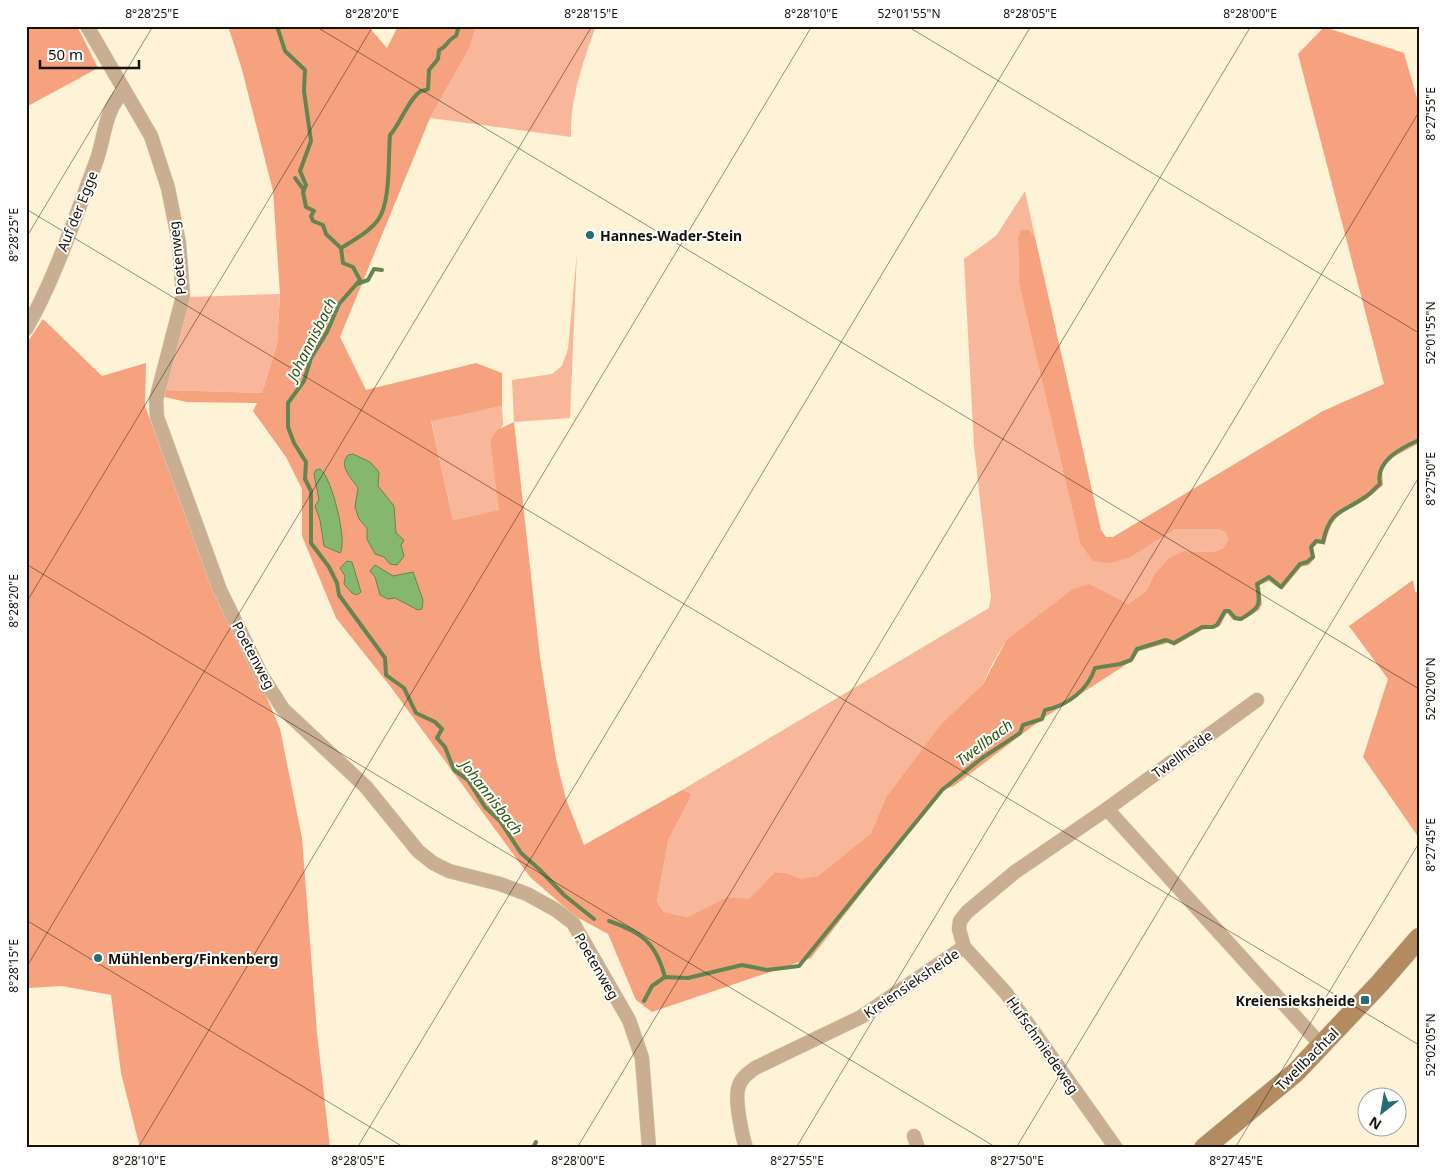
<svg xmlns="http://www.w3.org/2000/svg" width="1445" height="1174" font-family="'Noto Sans',sans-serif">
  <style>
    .green { fill: #f8b69b }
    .forest { fill: #f7a27e }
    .water { fill: #86b76f; stroke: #648550 }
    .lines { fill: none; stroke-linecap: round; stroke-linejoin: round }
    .stream { stroke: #648550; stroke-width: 4 }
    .street-casing { stroke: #d9cfb5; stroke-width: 15 }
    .secondary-casing { stroke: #d9cfb5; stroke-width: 21 }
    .street { stroke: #caae91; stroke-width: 14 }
    .secondary { stroke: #b48b60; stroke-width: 20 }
    .ticks { fill: none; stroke: #151107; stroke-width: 1; stroke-opacity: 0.45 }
    .poi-dot { fill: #236d76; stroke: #fff; stroke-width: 2 }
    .labels { text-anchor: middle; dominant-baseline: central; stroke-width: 4; stroke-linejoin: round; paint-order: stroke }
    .street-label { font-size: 14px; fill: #151107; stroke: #fff }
    .poi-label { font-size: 14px; font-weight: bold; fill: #151107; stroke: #fff; text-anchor: start }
    .water-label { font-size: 15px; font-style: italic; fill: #285609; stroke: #fff }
    .neatline { fill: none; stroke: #151107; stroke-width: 2 }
    .ticks-label { font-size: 12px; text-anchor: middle; fill: #151107 }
  </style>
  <rect width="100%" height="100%" fill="#fef3d6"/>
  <g class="green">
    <path d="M476,26H596C583,62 570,98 571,137L430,118L470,47Z"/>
    <polygon points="1025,191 1035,237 1029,230 1021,231 1018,237 1019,284 1080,543 1131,557 1174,529 1219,529 1226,533 1228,540 1223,548 1214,552 1184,551 1154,575 1146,591 1128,604 1071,590 1007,639 991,666 983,684 940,725 886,797 871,833 818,876 800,880 786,873 775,872 749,900 727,897 687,917 664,912 657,902 668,841 692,794 682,790 989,608 991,597 974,446 964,259 996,236"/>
    <polygon points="577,252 570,418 514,422 512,380 552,374 562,366 568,349"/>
    <polygon points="280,294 277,344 262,393 166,390 189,297"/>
    <polygon points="502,406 503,425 490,441 500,510 453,520 431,420"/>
  </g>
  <g class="forest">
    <polygon points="26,26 77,26 98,68 26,107"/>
    <path d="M228,26H368L387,48L398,26H476L470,47L430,118L340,337L366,390L476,363L502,373V406L431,421L453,520L499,510L490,441L497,430L514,422L540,657L556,759L566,799L584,845L682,790L692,794L668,841L657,902L664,912L687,917L727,897L749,899L775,872L786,873L800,879L818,876L871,833L886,797L940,725L983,684L1007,639L1071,590L1089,584L1128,604L1146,591L1154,575L1169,558L1184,551L1214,552L1223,548L1228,540L1226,533L1219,529H1175L1131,557L1110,563L1093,561L1080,543L1019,284L1018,237L1021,230H1029L1035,237L1101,530L1106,537H1113L1323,411L1384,384L1298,54L1324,27L1404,53L1419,105V443L1390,459L1382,469L1383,485C1377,490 1371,496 1365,500C1340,515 1332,514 1325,545L1318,543L1313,548L1315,558L1309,565L1301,567L1282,590L1269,581L1260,585L1262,604L1259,610L1241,621L1233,620L1227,613L1220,626L1202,630L1174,646L1168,643L1139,651L1133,660L1042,719L954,786L942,790L811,958L652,1012L636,1000L608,934L575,916L530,877L390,686L336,618L302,536V489L286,457L253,411L257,403L187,402L164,397L166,390L262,393L277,344L280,294L273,191L241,66Z"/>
    <polygon points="43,319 102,376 146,363 145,406 211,582 265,693 280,729 302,838 317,1033 330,1148 140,1148 121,1073 111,995 62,986 29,988 26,980 26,344"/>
    <polygon points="1413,580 1415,592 1419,591 1419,838 1363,757 1388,679 1349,626"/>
  </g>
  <g class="water">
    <path d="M353,454L370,462L379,472L378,486L394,506L396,533L404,540L401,545L404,556L397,565L390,564L384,557L375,554L367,539V528L359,519L355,507L358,488C352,479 338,466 348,455Z"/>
    <path d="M320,469C332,477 348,543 340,553L324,546L320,520L315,506L319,500L314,474L316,470Z"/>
    <polygon points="347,561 352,562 361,592 357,595 352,593 344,584 345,576 340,568"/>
    <polygon points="375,565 393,576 413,572 423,600 422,609 418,610 395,598 388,599 380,595 375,577 370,571"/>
  </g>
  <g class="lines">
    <g class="stream">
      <polyline points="277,26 285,51 305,70 304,91 311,141 300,171 306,185 303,192 306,207 314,211 311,216 313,221 323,225 326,234 341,248 343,263 353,267 360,280 339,304 327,332 311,358 304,381 288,403 288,427 294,443 306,462 305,479 311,491 311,543 329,567 337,583 339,595 385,658 386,675 404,688 416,713 435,722 442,729 437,738 445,747 454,770 468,780 485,807 500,821 521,853 540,870 564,895 594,919"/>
      <polyline points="295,178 304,190"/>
      <path d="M341,248C354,240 369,232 378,220C391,202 388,158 390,135C399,126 409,98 421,91C423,90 426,91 428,89L429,70L438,59L439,50C447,47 448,39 456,36L459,26"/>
      <polyline points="357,284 368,280 374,269 382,270"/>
      <path d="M609,921C642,932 656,943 665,977"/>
      <path d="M644,1001L652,986L665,977L688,978L742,965L767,970L799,966L942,790L982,758L1020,733L1023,725L1042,719L1045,710C1067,706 1088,690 1095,668L1120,664L1131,660L1137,649L1166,640L1174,643L1202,627H1213L1217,625L1225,611H1229L1235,618L1241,619C1260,607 1261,607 1257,584L1269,577L1281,587L1300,564L1307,562L1313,557L1311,547L1316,541L1323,542C1330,509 1341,514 1365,497C1370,494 1375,488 1380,484C1375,461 1401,448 1419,440"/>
      <polyline points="533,1148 536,1142"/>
    </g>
    <g class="street-casing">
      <g id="street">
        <polyline points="87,26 151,136 168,188 179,243 183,296 156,400 157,417 220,590 262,676 283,709 366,787 418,851 433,863 449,871 500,884 527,894 556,910 573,923 629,1020 642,1058 649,1148"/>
        <path d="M26,329C54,281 76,215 96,162C105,138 104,111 123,92"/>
        <polyline points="1107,809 1257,700"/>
        <polyline points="964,947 1006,993 1116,1148"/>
        <polyline points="914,1136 918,1148"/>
        <path d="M746,1148C742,1135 735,1102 738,1089C740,1079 747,1074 755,1068L861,1017L964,947L959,929L960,921L967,912L1015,872L1107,809L1322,1046"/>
      </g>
    </g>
    <g class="secondary-casing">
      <polyline id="secondary" points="1204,1148 1296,1072 1380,983 1419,938"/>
    </g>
    <use href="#street" class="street"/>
    <use href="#secondary" class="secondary"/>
  </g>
  <path class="ticks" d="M315,26L1419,689M907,26L1419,333M26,209L1419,1045M26,238L153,26M26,564L997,1148M26,603L373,26M26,920L405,1148M26,968L592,26M138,1148L812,26M357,1148L1031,26M577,1148L1251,26M796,1148L1419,112M1016,1148L1419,477M1235,1148L1419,843"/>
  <g class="poi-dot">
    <circle cx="590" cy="235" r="5"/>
    <circle cx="98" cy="958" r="5"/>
    <rect x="1360" y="995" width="10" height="10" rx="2.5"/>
  </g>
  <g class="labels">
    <g class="street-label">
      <text transform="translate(77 211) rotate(-68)">Auf der Egge</text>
      <text transform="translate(177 258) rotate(-96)">Poetenweg</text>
      <text transform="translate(254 655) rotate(62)">Poetenweg</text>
      <text transform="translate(1182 754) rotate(-36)">Twellheide</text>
      <text transform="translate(597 966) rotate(60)">Poetenweg</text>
      <text transform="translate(911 983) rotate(-34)">Kreiensieksheide</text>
      <text transform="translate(1043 1045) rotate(55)">Hufschmiedeweg</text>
      <text transform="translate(1307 1059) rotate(-45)">Twellbachtal</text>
    </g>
    <g class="poi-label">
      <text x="600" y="235">Hannes-Wader-Stein</text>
      <text x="108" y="958">Mühlenberg/Finkenberg</text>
      <text x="1355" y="1000" text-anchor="end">Kreiensieksheide</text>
    </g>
    <g class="water-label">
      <text transform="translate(311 339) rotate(-63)">Johannisbach</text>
      <text transform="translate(984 742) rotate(-37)">Twellbach</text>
      <text transform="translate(492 797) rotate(52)">Johannisbach</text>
    </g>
  </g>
  <rect width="1445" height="1174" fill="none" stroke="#ffffff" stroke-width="55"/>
  <g transform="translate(1382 1112) rotate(211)"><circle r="24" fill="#ffffff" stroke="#a1a09c"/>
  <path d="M0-4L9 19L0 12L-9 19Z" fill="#236d76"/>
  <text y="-8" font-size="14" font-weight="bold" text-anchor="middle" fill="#151107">N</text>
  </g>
  <path d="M40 60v8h99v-8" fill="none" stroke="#151107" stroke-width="2.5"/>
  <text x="48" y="60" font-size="15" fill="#151107" stroke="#ffffff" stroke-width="4" paint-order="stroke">50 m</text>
  <rect x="28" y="28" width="1390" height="1118" class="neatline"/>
  <g class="ticks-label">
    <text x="152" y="18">8°28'25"E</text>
    <text x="372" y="18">8°28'20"E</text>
    <text x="591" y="18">8°28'15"E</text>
    <text x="811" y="18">8°28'10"E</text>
    <text x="909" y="18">52°01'55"N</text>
    <text x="1030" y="18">8°28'05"E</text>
    <text x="1250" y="18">8°28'00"E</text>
    <text transform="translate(1431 114) rotate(-90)" y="4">8°27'55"E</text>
    <text transform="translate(14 235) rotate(-90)" y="4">8°28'25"E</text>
    <text transform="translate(1431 333) rotate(-90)" y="4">52°01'55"N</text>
    <text transform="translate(1431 479) rotate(-90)" y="4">8°27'50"E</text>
    <text transform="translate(14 601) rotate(-90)" y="4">8°28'20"E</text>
    <text transform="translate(1431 689) rotate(-90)" y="4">52°02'00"N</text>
    <text transform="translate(1431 845) rotate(-90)" y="4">8°27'45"E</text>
    <text transform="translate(14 966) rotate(-90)" y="4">8°28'15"E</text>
    <text transform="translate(1431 1045) rotate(-90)" y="4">52°02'05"N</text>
    <text x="139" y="1165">8°28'10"E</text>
    <text x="358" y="1165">8°28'05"E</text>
    <text x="578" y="1165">8°28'00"E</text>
    <text x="797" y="1165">8°27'55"E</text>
    <text x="1017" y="1165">8°27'50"E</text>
    <text x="1236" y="1165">8°27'45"E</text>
  </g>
</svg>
